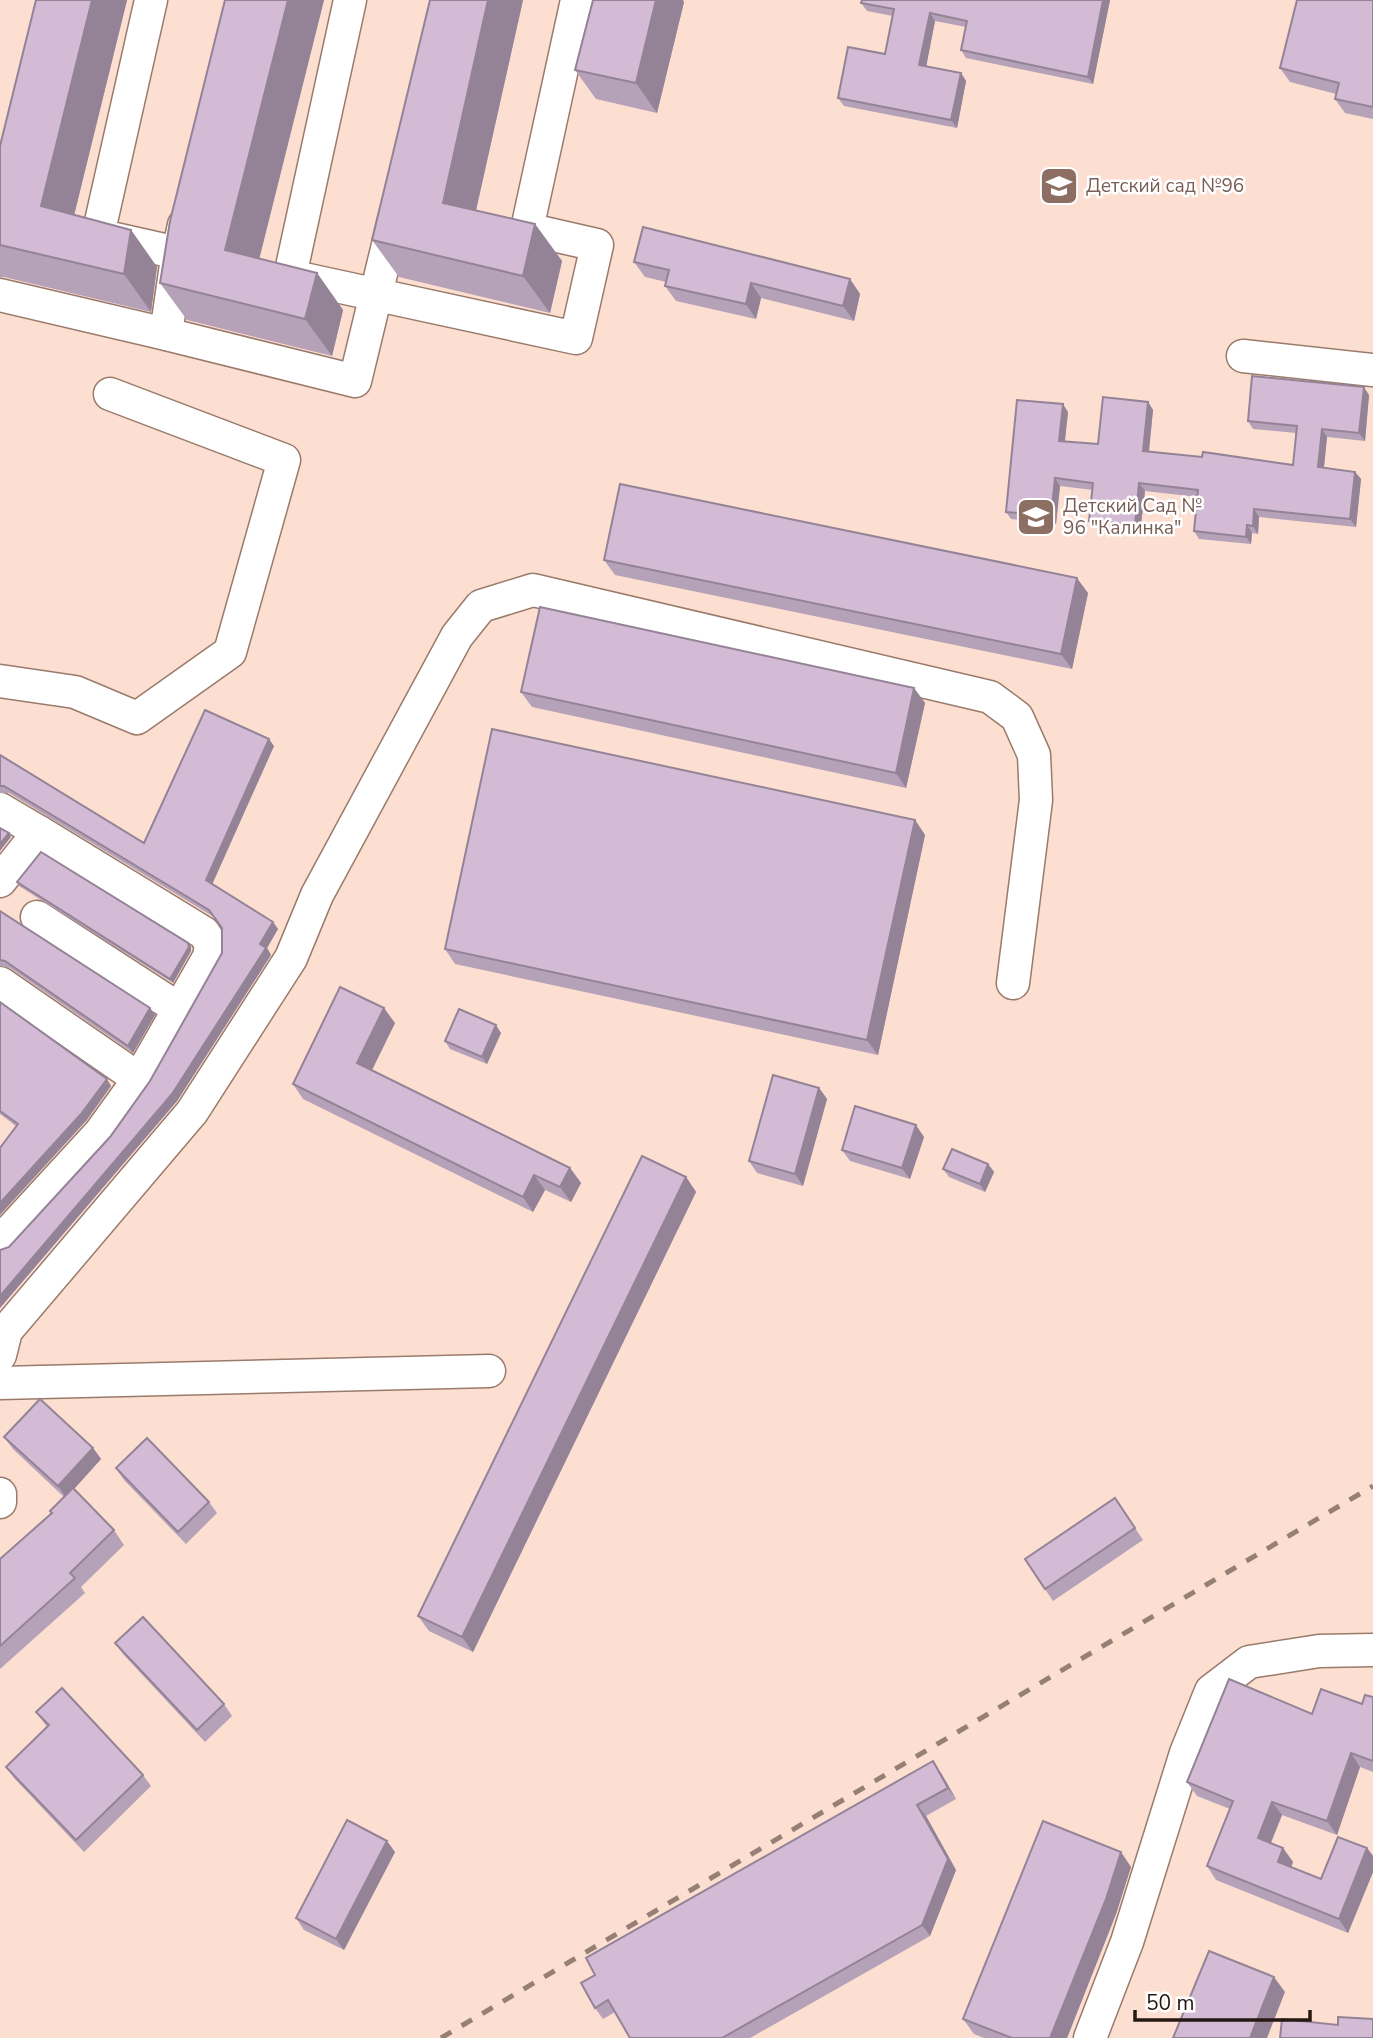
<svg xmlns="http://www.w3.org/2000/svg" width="1373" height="2038" font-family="'Nunito Sans',sans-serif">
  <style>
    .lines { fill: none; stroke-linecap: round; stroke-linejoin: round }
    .minor-casing { stroke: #9a7a6a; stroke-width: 35 }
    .minor { stroke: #fff; stroke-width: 32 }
    .rail { stroke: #968076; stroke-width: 5; stroke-dasharray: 12 12; stroke-linecap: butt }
    .wall { fill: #b5a1b8 }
    .shaded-wall { fill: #948396 }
    .building { fill: #d3bbd6; stroke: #948396; stroke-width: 2 }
    .labels { text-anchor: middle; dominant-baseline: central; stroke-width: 5; stroke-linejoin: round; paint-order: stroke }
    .education-label { font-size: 19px; fill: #785e54; stroke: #fff; text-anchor: start }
  </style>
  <rect width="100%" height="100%" fill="#fcdfd1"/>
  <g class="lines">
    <g class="minor-casing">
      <g id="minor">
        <polyline points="151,0 98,235 178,253 184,225"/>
        <polyline points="350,0 290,276 576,338 597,245 527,229 577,0"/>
        <polyline points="0,295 166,334 177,258"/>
        <polyline points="166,334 355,381 395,216"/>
        <polyline points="1243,356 1373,370"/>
        <polyline points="0,681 75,692 137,718 230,652 284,460 110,394"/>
        <polyline points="0,809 39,832 0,881"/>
        <polyline points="37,917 179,1009"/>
        <polyline points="0,983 139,1079"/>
        <polyline points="0,1242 100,1133 139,1079 209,957 211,944 204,933 39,832"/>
        <polyline points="0,1355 6,1331 192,1112 291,958 317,895 457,636 481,606 533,590 990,697 1017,717 1034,755 1036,800 1013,983"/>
        <polyline points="0,1383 489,1371"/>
        <polyline points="0,1494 0,1502"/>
        <polyline points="1090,2038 1127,1942 1186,1753 1211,1691 1249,1662 1319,1651 1373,1650"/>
      </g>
    </g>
    <use href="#minor" class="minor"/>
    <polyline class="rail" points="441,2038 1373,1486"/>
  </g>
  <g class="wall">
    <polygon points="36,0 127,0 74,215 131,230 157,267 151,312 4,277 0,278 0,146"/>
    <polygon points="225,0 324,0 259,258 317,273 343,310 332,356 187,320 160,283"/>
    <polygon points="523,0 476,211 535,224 562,261 550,313 399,277 372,240"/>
    <polygon points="862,0 1110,0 1093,84 966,58 961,50 966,27 935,21 926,66 961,73 966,81 957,128 844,106 838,98 885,54 893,16 867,11 861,3"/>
    <polygon points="1373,0 1373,119 1345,113 1335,99 1336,94 1290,82 1280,68"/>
    <polygon points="684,2 657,113 596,99 575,70"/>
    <polygon points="634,262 850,279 860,294 854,321 761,298 756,319 676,301 665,286 666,282 645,277"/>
    <polygon points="1369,395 1365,441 1327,437 1324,468 1355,472 1361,479 1356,527 1259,517 1258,534 1252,533 1251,544 1199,539 1194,531 1198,497 1145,491 1140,533 1095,528 1089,521 1093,490 1060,486 1056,524 1011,519 1006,512 1068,412 1065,441 1098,444 1148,402 1153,410 1149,452 1293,465 1296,433 1253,429 1248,421"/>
    <polygon points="604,560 1088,593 1072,669 615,575"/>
    <polygon points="914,688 925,703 906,788 532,707 521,692"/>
    <polygon points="274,746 212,884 273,922 278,929 267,948 271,955 177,1101 0,1308 0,1250 9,1247 110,1137 150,1081 222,953 222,929 214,917 9,793 0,793 0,755 144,843"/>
    <polygon points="915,820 925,835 878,1055 455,964 445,949"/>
    <polygon points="17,882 191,946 191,951 173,983 19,886"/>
    <polygon points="0,911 150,1008 155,1015 133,1053 10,968 0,966"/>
    <polygon points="0,1002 111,1086 86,1121 16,1126 0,1114"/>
    <polygon points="395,1023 372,1070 570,1168 581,1183 571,1202 545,1190 533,1212 303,1099 293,1084"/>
    <polygon points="501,1033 487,1064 450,1049 445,1041"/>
    <polygon points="819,1088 827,1099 803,1186 757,1173 749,1161"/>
    <polygon points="924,1137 910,1179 850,1161 842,1150"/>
    <polygon points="988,1164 994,1172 985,1192 949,1177 943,1169"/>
    <polygon points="686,1177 696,1192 473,1652 429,1631 418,1616"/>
    <polygon points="4,1437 93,1448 101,1459 74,1489 114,1530 124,1545 81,1587 85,1593 0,1669 0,1559 51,1513 64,1497 13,1449"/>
    <polygon points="116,1468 209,1502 217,1513 186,1544 124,1480"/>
    <polygon points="1115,1498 1143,1540 1053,1601 1025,1559"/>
    <polygon points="115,1643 224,1704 232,1716 205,1742 123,1654"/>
    <polygon points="1373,1697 1373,1772 1360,1767 1337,1835 1282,1815 1271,1843 1283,1848 1293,1862 1291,1867 1321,1879 1367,1848 1373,1856 1373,1872 1348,1933 1216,1880 1207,1866 1230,1809 1197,1796 1187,1782 1312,1714 1362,1704"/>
    <polygon points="36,1712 143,1775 151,1786 84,1852 14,1778 6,1767 47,1727"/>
    <polygon points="941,1773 956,1799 926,1816 956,1870 930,1936 750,2038 630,2038 615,2012 603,2019 595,2008"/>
    <polygon points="395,1852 344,1950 304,1930 296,1918"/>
    <polygon points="1131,1867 1116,1914 1067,2038 984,2038 974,2034 963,2019"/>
  </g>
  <g class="shaded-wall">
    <polygon points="92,0 127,0 67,244 41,206"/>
    <polygon points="288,0 324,0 252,288 225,250"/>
    <polygon points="488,0 523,0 469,241 443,203"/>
    <polygon points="656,0 683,0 684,2 657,113 636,83"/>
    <polygon points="1103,0 1110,0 1093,84 1088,77"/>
    <polygon points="930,13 935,21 925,73 919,65"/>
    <polygon points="961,73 966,81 957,128 951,120"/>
    <polygon points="535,224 562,261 550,313 523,276"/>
    <polygon points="131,230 157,267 151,312 124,274"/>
    <polygon points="317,273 343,310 332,356 305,319"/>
    <polygon points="850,279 860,294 854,321 843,306"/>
    <polygon points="751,283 761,298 756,319 746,304"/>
    <polygon points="1364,387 1369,395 1365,441 1359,433"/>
    <polygon points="1148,402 1153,410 1148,459 1143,451"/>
    <polygon points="1063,404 1068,412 1064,448 1059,441"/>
    <polygon points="1322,429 1327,437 1323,475 1318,467"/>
    <polygon points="1355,472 1361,479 1356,527 1350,519"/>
    <polygon points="1055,478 1060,486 1056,524 1051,516"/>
    <polygon points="1139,483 1145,491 1140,533 1135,525"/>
    <polygon points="1254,509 1259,517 1258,534 1253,526"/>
    <polygon points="1247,525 1252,533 1251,544 1246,537"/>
    <polygon points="1077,578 1088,593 1072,669 1061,654"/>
    <polygon points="914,688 925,703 906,788 896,773"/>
    <polygon points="269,739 274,746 211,887 206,880"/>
    <polygon points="915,820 925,835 878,1055 867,1040"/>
    <polygon points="9,833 11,837 0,851 0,844"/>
    <polygon points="273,922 278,929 267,948 271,955 177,1101 0,1308 0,1296 260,944"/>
    <polygon points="188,943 191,946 191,951 173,983 170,979"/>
    <polygon points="150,1008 155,1015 133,1053 128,1046"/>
    <polygon points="384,1008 395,1023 368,1078 357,1063"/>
    <polygon points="496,1025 501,1033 487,1064 482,1057"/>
    <polygon points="107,1079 111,1086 86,1121 0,1215 0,1203"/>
    <polygon points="819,1088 827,1099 803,1186 795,1174"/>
    <polygon points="916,1125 924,1137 910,1179 902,1168"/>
    <polygon points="988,1164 994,1172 985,1192 980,1184"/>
    <polygon points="570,1168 581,1183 571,1202 560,1187"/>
    <polygon points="534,1175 545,1190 533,1212 523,1197"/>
    <polygon points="686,1177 696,1192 473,1652 462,1637"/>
    <polygon points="93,1448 101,1459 66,1498 58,1486"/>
    <polygon points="1351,1753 1360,1767 1337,1835 1327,1821"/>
    <polygon points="933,1761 941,1773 956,1799 948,1788"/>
    <polygon points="1272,1802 1282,1815 1267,1852 1258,1838"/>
    <polygon points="917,1805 926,1816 956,1870 930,1936 922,1925"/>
    <polygon points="387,1841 395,1852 344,1950 336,1939"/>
    <polygon points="1283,1848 1293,1862 1288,1876 1278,1862"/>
    <polygon points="1367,1848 1373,1856 1373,1872 1348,1933 1339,1919"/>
    <polygon points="1121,1852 1131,1867 1116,1914 1067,2038 1050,2038"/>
    <polygon points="1274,1977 1285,1992 1267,2038 1250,2038"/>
  </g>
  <g class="building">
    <polygon points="36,0 92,0 41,206 131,230 124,274 0,245 0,146"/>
    <polygon points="225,0 288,0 225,250 317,273 305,319 160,283 170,221"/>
    <polygon points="430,0 488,0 443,203 535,224 523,276 372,240"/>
    <polygon points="593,0 656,0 636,83 575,70"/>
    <polygon points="862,0 1103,0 1088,77 961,50 967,21 930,13 919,65 961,73 951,120 838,98 848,47 885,54 894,9 861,3"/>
    <polygon points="1297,0 1373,0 1373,107 1335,99 1339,83 1280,68"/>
    <polygon points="643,227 850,279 843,306 751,283 746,304 665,286 669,270 634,262"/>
    <polygon points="1252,376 1364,387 1359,433 1322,429 1318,467 1355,472 1350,519 1254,509 1253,526 1247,525 1246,537 1194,531 1198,490 1139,483 1135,525 1089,521 1093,483 1055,478 1051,516 1006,512 1017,400 1063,404 1059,441 1098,444 1103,397 1148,402 1143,451 1202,457 1203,452 1293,465 1297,426 1248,421"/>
    <polygon points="620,484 1077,578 1061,654 604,560"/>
    <polygon points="540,607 914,688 896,773 521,692"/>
    <polygon points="205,710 269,739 206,880 273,922 260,944 266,948 172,1094 0,1296 0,1250 9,1247 110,1137 150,1081 222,953 222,928 209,910 4,786 0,786 0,755 144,843"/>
    <polygon points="492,729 915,820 867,1040 445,949"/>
    <polygon points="0,828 9,833 0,844"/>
    <polygon points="41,852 188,943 189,947 170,979 17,882"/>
    <polygon points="0,911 150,1008 128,1046 5,961 0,960"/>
    <polygon points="340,987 384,1008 357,1063 570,1168 560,1187 534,1175 523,1197 293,1084"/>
    <polygon points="0,1002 107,1079 81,1114 0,1203 0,1148 18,1124 0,1111"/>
    <polygon points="459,1009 496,1025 482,1057 445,1041"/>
    <polygon points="773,1075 819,1088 795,1174 749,1161"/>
    <polygon points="855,1106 916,1125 902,1168 842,1150"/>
    <polygon points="952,1149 988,1164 980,1184 943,1169"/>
    <polygon points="642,1156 686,1177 462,1637 418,1616"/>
    <polygon points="40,1399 93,1448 58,1486 4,1437"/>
    <polygon points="147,1438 209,1502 178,1532 116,1468"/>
    <polygon points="73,1488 114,1530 70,1573 75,1578 0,1646 0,1559 52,1513 50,1511"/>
    <polygon points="1115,1498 1135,1528 1045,1589 1025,1559"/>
    <polygon points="143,1617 224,1704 197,1730 115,1643"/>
    <polygon points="1229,1679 1312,1714 1321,1689 1362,1704 1365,1695 1373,1697 1373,1761 1351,1753 1327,1821 1272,1802 1258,1838 1283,1848 1278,1862 1321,1879 1338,1837 1367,1848 1339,1919 1207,1866 1233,1801 1187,1782"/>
    <polygon points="62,1688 143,1775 76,1840 6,1767 49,1725 36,1712"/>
    <polygon points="933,1761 948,1788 917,1805 948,1859 922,1925 722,2038 630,2038 608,2000 595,2008 581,1983 595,1975 586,1958"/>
    <polygon points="347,1820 387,1841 336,1939 296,1918"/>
    <polygon points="1043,1821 1121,1852 1106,1899 1050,2038 1012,2038 963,2019"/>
    <polygon points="1209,1951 1274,1977 1250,2038 1173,2038"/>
    <polygon points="1338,2017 1373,2019 1373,2038 1280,2038 1282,2019 1338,2025"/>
  </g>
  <defs>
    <g id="school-square" transform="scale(2.0125)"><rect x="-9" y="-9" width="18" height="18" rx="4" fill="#8d6e63" stroke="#fff"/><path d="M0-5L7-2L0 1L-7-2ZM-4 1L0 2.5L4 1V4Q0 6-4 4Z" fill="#fff"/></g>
  </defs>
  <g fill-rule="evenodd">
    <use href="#school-square" x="1059" y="186"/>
    <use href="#school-square" x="1036" y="517"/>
  </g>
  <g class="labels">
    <g class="education-label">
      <text x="1086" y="186">Детский сад №96</text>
      <text x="1063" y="506">Детский Сад №<tspan x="1063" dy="22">96 "Калинка"</tspan></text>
    </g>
  </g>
  <path d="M1135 2010v10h175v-10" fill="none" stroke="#261913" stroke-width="3.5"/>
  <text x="1146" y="2010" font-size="21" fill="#261913" stroke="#ffffff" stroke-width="5" paint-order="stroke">50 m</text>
</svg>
